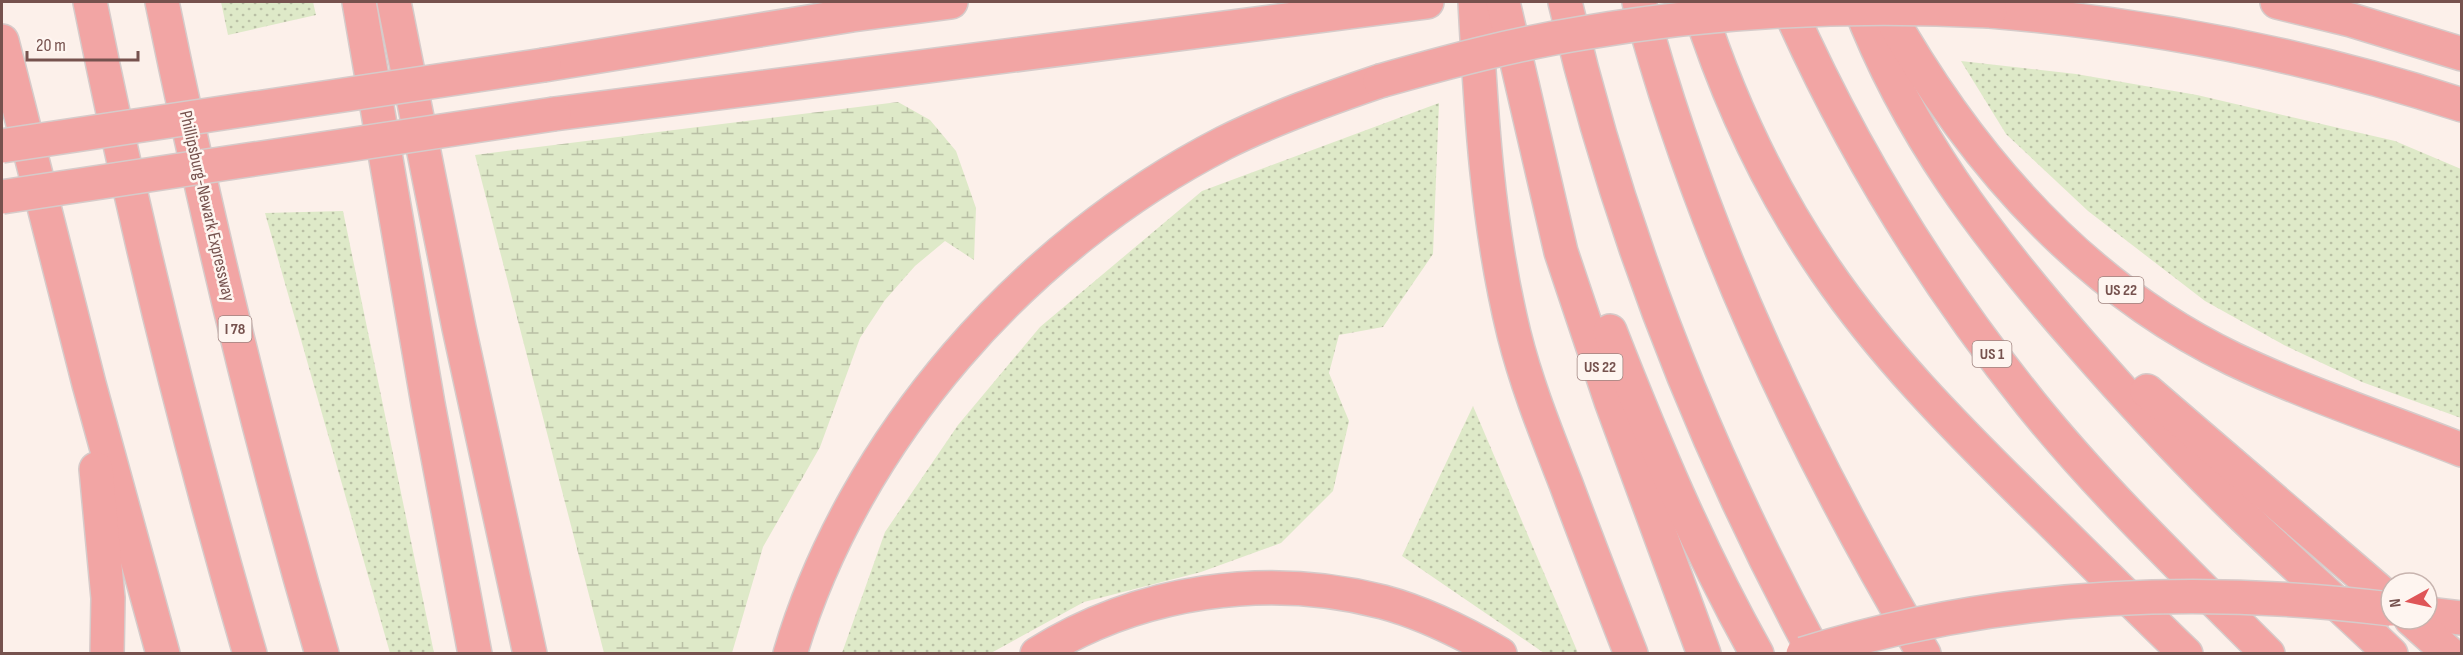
<svg xmlns="http://www.w3.org/2000/svg" width="2463" height="655" font-family="'Sofia Sans Condensed',sans-serif">
  <style>
    .grass { fill: url(#grass-dots) }
    .wetland { fill: url(#wetland-marsh) }
    .lines { fill: none; stroke-linecap: round; stroke-linejoin: round }
    .highway-casing { stroke: #d6cbca; stroke-width: 36 }
    .highway { stroke: #f2a5a4; stroke-width: 33 }
    .highway-bridge-casing { stroke: #d6cbca; stroke-width: 36; stroke-linecap: butt }
    .highway-bridge { stroke: #f2a5a4; stroke-width: 33 }
    .labels { text-anchor: middle; dominant-baseline: central; stroke-width: 5; stroke-linejoin: round; paint-order: stroke }
    .shield { fill: #fef5f0; stroke: #9f837f; stroke-width: 1.5 }
    .shield-label { font-size: 16px; font-weight: bold; fill: #76524e }
    .street-label { font-size: 18px; fill: #76524e; stroke: #fef5f0 }
  </style>
  <defs>
    <pattern id="grass-dots" width="8" height="8" patternUnits="userSpaceOnUse" patternTransform="scale(1.5)"><rect width="8" height="8" fill="#dee9c8"/><path d="M2 2h.1M6 6h.1" fill="none" stroke="#b9bfa5" stroke-width="1.8" stroke-linecap="round"/></pattern>
    <pattern id="wetland-marsh" width="20" height="14" patternUnits="userSpaceOnUse" patternTransform="scale(1.5)"><rect width="20" height="14" fill="#dee9c8"/><path d="M1 5h8M5 5V1M11 12h8M15 12V8" fill="none" stroke="#b9bfa5"/></pattern>
  </defs>
  <rect width="100%" height="100%" fill="#fcf0ea"/>
  <g class="grass">
    <polygon points="221,2 313,2 316,15 228,35"/>
    <polygon points="1961,61 2076,74 2197,95 2395,141 2461,169 2461,418 2362,382 2284,345 2205,301 2088,211 2006,134"/>
    <polygon points="1439,103 1433,254 1383,327 1339,335 1329,373 1349,421 1333,491 1281,543 1201,572 1084,602 991,653 842,653 885,532 958,425 1040,327 1202,191"/>
    <polygon points="343,211 434,653 390,653 265,213"/>
    <polygon points="1473,406 1578,653 1544,653 1402,556"/>
  </g>
  <polygon class="wetland" points="898,102 930,120 956,151 976,208 974,260 945,241 915,266 885,300 860,338 820,447 763,547 732,653 604,653 475,155"/>
  <g class="lines">
    <g class="highway-casing">
      <g id="highway">
        <path d="M90,2C134,221 187,438 250,654"/>
        <path d="M162,2C207,221 259,439 322,654"/>
        <polyline points="359,2 428,404 475,654"/>
        <polyline points="394,2 459,328 530,654"/>
        <path d="M1475,2C1481,114 1487,224 1514,334C1527,386 1547,435 1566,484C1587,541 1609,597 1631,654"/>
        <polyline points="1503,2 1561,252 1611,401 1704,654"/>
        <path d="M1565,2C1618,230 1703,447 1815,654"/>
        <path d="M1639,2C1700,232 1802,449 1924,654"/>
        <path d="M1697,2C1727,97 1769,188 1826,271C1882,353 1953,425 2024,495C2078,548 2131,601 2186,654"/>
        <path d="M1786,2C1849,145 1932,281 2031,404C2103,493 2187,573 2268,654"/>
        <path d="M1858,2C1908,134 1987,237 2079,342C2132,403 2187,462 2245,518C2293,564 2343,608 2391,654"/>
        <path d="M1882,2C1965,152 2076,283 2233,359C2307,394 2386,420 2462,450"/>
        <polyline points="2277,2 2351,20 2462,54"/>
        <path d="M1990,11C2153,25 2306,54 2462,105"/>
        <polyline points="2,41 89,384 163,654"/>
        <polyline points="544,65 852,15 951,2"/>
        <polyline points="554,114 1427,2"/>
        <path d="M1610,331C1653,441 1699,551 1757,654"/>
        <polyline points="2147,391 2391,601"/>
        <polyline points="96,469 108,598 107,654"/>
        <polyline points="2427,614 2462,618"/>
        <polyline points="2411,619 2450,654"/>
        <path d="M790,654C854,438 1025,245 1224,143C1274,118 1327,99 1380,81"/>
        <path d="M1037,654C1139,590 1267,572 1383,602C1424,613 1464,633 1500,654"/>
      </g>
    </g>
    <use href="#highway" class="highway"/>
    <g class="highway-bridge-casing">
      <g id="highway-bridge">
        <path d="M1380,81C1447,62 1514,44 1583,33C1717,10 1854,4 1990,11"/>
        <polyline points="2,146 544,65"/>
        <polyline points="2,197 554,114"/>
        <path d="M1803,654C1993,594 2194,585 2391,609"/>
      </g>
    </g>
    <use href="#highway-bridge" class="highway-bridge"/>
  </g>
  <g class="labels">
    <g class="shield">
      <rect x="2098.5" y="277" width="45" height="26" rx="4.5"/>
      <rect x="218.5" y="316" width="33" height="26" rx="4.5"/>
      <rect x="1972.5" y="341" width="39" height="26" rx="4.5"/>
      <rect x="1577.5" y="354" width="45" height="26" rx="4.5"/>
    </g>
    <g class="shield-label">
      <text x="2121" y="290">US 22</text>
      <text x="235" y="329">I 78</text>
      <text x="1992" y="354">US 1</text>
      <text x="1600" y="367">US 22</text>
    </g>
    <g class="street-label">
      <text transform="translate(207 206) rotate(77)">Phillipsburg-Newark Expressway</text>
    </g>
  </g>
  <rect width="2463" height="655" fill="none" stroke="#76524e" stroke-width="6"/>
  <g transform="translate(2409 601) rotate(262)"><circle r="28" fill="#fef5f0" stroke="#c8b4af" stroke-width="1.5"/>
  <path d="M0-4.5L10 22L0 15L-10 22Z" fill="#df5658"/>
  <text y="-9" font-size="16" font-weight="bold" text-anchor="middle" fill="#76524e">N</text>
  </g>
  <path d="M27 51v9h111v-9" fill="none" stroke="#76524e" stroke-width="3"/>
  <text x="36" y="51" font-size="18" fill="#76524e" stroke="#fef5f0" stroke-width="4.5" paint-order="stroke">20 m</text>
</svg>
